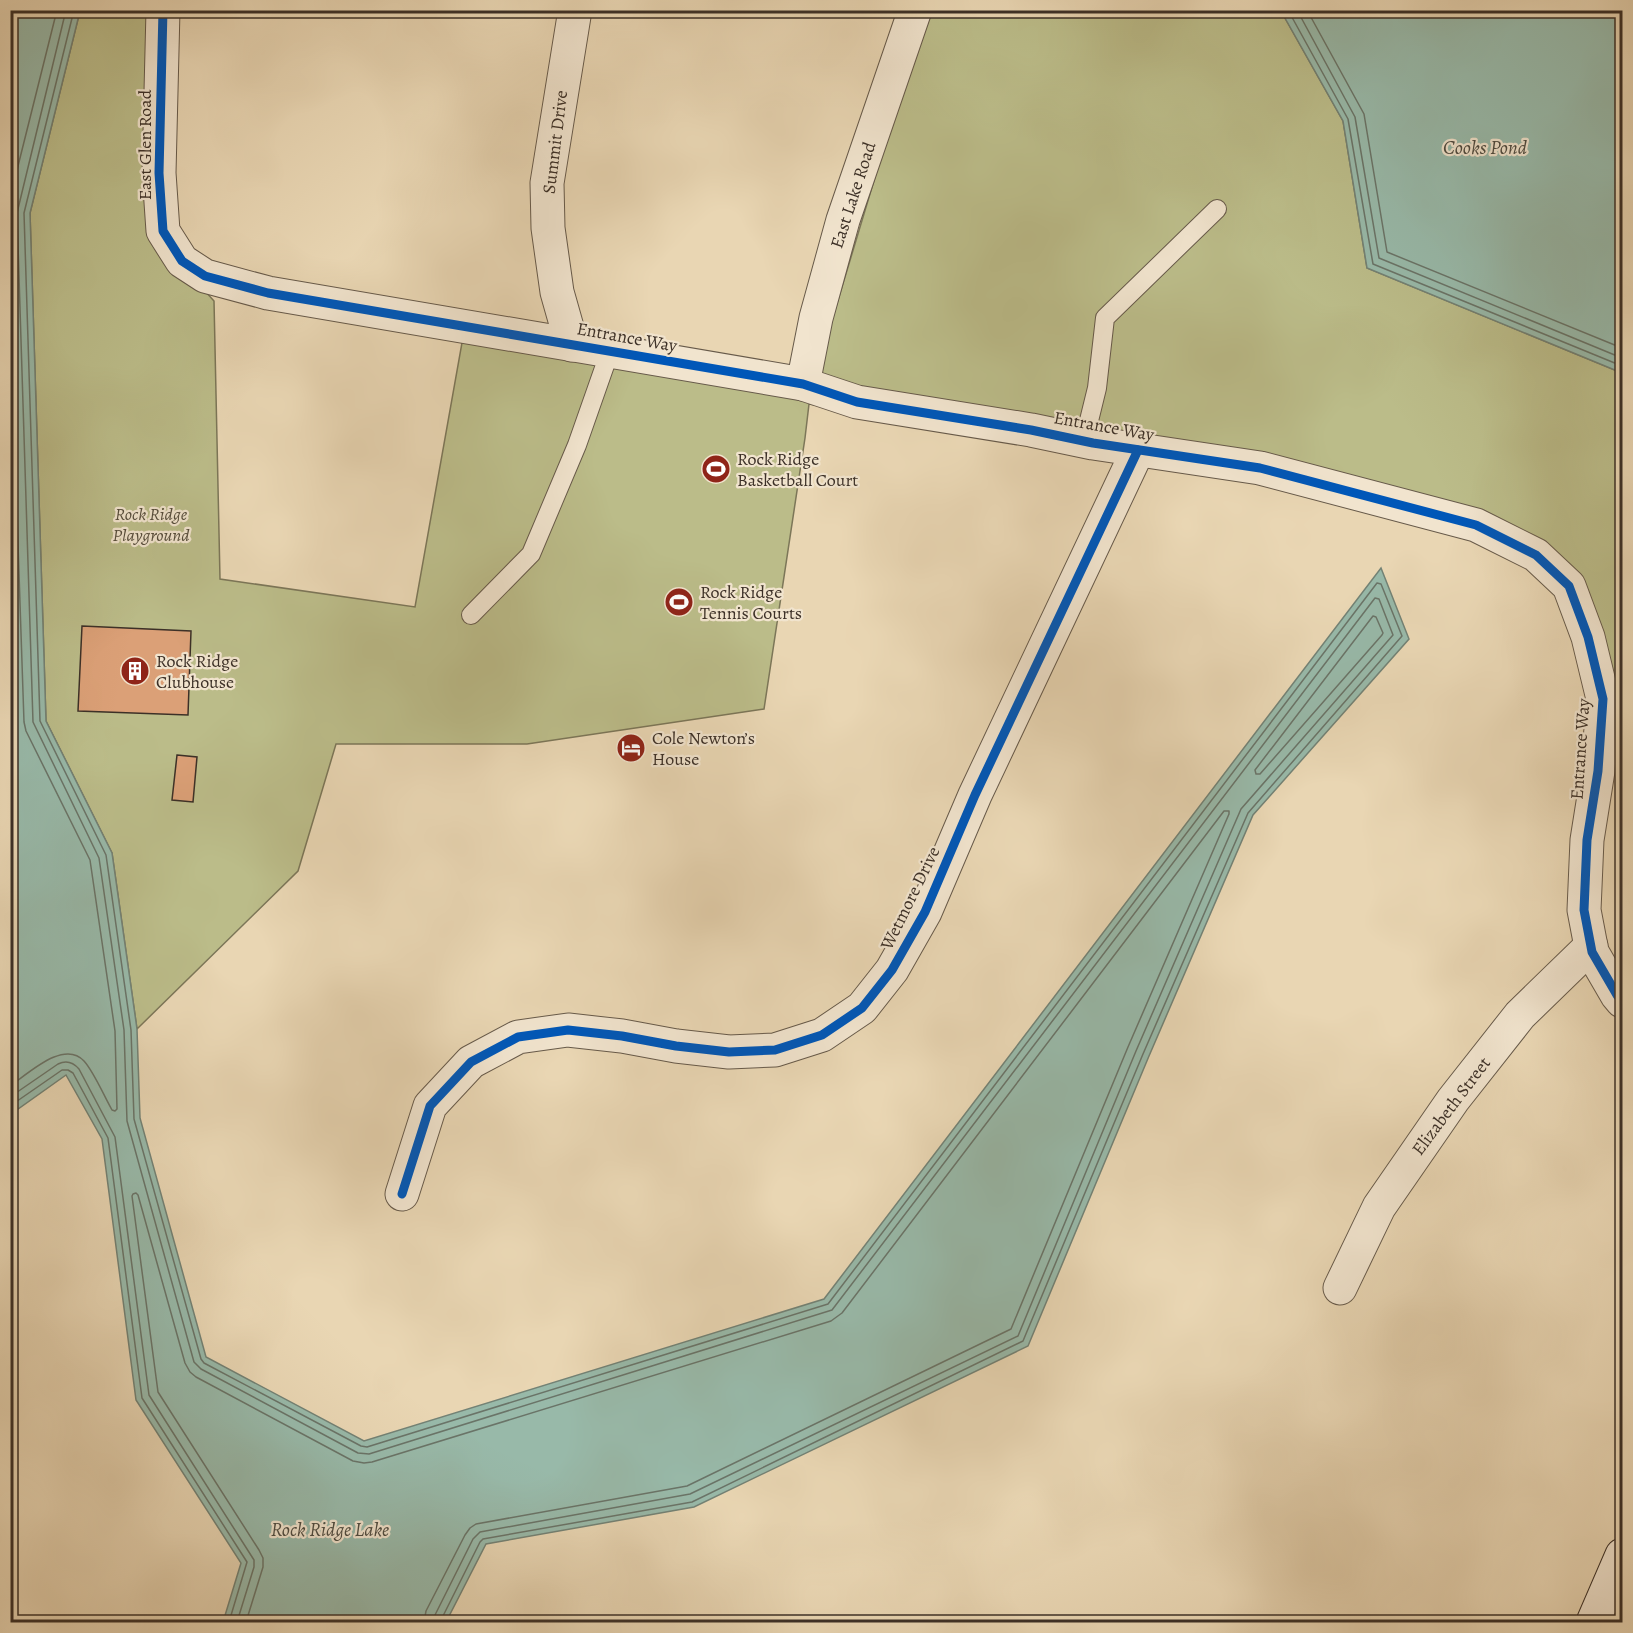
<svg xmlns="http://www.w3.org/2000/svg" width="1633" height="1633" font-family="Alegreya,serif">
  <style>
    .green { fill: #bbbc89; stroke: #7c7658; stroke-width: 1.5 }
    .water { fill: #98b9a9; stroke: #738275; stroke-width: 1.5 }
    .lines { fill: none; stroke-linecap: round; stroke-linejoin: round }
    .shore { stroke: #6a7468; stroke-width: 1.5 }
    .building { fill: #dba077; stroke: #3c3027; stroke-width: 1.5 }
    .lane-casing { stroke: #675a4a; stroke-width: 20 }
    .street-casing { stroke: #675a4a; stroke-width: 35 }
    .secondary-casing { stroke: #3c3027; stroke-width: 35 }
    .lane { stroke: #f1e4ce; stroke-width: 18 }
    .street { stroke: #f1e4ce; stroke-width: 33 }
    .secondary { stroke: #f1e4ce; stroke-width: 33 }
    .cycleway-casing { stroke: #f1e4ce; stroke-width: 13 }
    .cycleway { stroke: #0057b8; stroke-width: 9 }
    .labels { text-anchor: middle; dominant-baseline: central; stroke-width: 4.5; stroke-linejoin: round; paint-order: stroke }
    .street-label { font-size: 18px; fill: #3c3027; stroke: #f1e4ce }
    .poi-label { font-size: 18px; fill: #3c3027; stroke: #f1e4ce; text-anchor: start }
    .park-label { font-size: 18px; font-style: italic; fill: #554c3b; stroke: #f1e4ce }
    .water-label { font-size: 20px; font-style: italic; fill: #4e4b41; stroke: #f1e4ce }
  </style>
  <rect width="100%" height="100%" fill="#e9d6b3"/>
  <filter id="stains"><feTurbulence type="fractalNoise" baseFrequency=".00333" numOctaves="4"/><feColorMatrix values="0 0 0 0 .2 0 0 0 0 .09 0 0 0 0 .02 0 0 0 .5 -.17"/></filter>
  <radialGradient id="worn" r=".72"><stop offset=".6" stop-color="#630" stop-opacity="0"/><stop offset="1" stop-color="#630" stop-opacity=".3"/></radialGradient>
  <polygon class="green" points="80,11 172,11 160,241 214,301 220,579 415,607 463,337 808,400 925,11 1281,11 1343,121 1367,268 1622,373 1622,724 1608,723 1593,626 1482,521 809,404 805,438 764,709 527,744 336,744 298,871 137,1029 112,853 46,721 30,213"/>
  <g class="water">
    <polygon points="11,10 80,11 30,213 46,721 112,853 137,1029 140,1118 206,1357 364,1441 824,1299 1381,568 1409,639 1253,815 1149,1056 1028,1346 694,1507 486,1544 446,1622 223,1622 241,1563 136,1400 102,1139 66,1075 11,1114"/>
    <polygon points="1281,11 1622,11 1622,373 1367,268 1343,121"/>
  </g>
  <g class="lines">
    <g class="shore">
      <polyline points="66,10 17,213 33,722 99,858 124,1030 127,1121 194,1362 201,1369 358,1453 369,1454 832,1310 1375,598 1379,599 1393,635 1241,809 1136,1051 1018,1336 690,1494 480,1532 473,1539 435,1615 433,1622"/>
      <polyline points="74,10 24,213 40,721 106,855 131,1030 134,1119 201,1359 204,1363 361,1446 367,1447 828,1304 1377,583 1381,584 1402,636 1248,813 1143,1054 1023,1341 692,1502 483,1539 480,1542 442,1618 441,1622"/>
      <polyline points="1288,10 1348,119 1373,264 1622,366"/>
      <polyline points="1297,10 1355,117 1379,258 1622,358"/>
      <polyline points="1307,10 1364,114 1387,252 1622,348"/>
      <polyline points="10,198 57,10"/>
      <path d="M10,306L24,722L26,731L90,860L115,1031L117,1109L115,1111L112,1110C104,1096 94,1072 84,1061C64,1039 28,1074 10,1086"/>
      <polygon points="1373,616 1376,617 1383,633 1382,635 1260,774 1256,774 1255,770"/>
      <path d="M10,1097L58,1064C66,1060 73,1062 79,1069L115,1137L149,1395L254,1560V1567L237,1622"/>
      <polyline points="10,1106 62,1070 68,1070 73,1073 108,1138 142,1398 247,1562 229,1622"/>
      <polyline points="246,1622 263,1567 263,1558 259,1550 158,1392 132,1196 133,1194 136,1193 138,1195 185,1363 190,1372 196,1377 353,1461 364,1463 372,1462 831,1321 842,1313 1224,811 1229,811 1229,814 1128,1047 1011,1329 687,1486 476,1524 470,1528 465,1535 426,1611 424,1622"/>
    </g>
  </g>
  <g class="building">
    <polygon points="82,626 191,631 188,715 78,711"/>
    <polygon points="177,755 197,757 193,802 172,800"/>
  </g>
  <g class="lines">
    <g class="lane-casing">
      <g id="lane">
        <polyline points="1084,441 1097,388 1105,318 1217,209"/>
        <polyline points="471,615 531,554 577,445 610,351"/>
      </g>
    </g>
    <g class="street-casing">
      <g id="street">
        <polyline points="163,10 159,173 163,231 182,261 205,276 268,293 803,384 857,402 1031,430 1093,443 1260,468 1476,525 1536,555 1569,586 1588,637 1603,699 1598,771 1587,840 1584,910 1592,952 1617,995 1622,1001"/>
        <polyline points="572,345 557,292 548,228 547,183 575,10"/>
        <polyline points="803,384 816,318 843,220 915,10"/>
        <polyline points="402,1194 430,1106 471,1062 518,1037 568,1030 622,1036 676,1046 729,1052 775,1050 822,1035 862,1008 892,970 925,912 975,795 1138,450"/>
        <polyline points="1340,1288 1379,1207 1453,1100 1520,1015 1591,946"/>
      </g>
    </g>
    <g class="secondary-casing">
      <polyline id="secondary" points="1593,1622 1622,1555"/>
    </g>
    <use href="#lane" class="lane"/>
    <use href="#street" class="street"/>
    <use href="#secondary" class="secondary"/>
    <g class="cycleway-casing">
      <g id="cycleway">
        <polyline points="163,10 159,173 163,231 182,261 205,276 268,293 803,384 857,402 1031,430 1093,443 1260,468 1476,525 1536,555 1569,586 1588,637 1603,699 1598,771 1587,840 1584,910 1592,952 1617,995 1622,1001"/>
        <polyline points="402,1194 430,1106 471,1062 518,1037 568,1030 622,1036 676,1046 729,1052 775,1050 822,1035 862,1008 892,970 925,912 975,795 1138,450"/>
      </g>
    </g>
    <use href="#cycleway" class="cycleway"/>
  </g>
  <defs>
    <g id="stadium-disc" transform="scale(1.5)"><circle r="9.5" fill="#8f2418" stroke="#f1e4ce"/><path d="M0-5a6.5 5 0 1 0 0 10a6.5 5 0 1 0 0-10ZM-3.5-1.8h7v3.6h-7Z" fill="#fff"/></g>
    <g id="building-disc" transform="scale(1.5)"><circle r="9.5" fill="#8f2418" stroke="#f1e4ce"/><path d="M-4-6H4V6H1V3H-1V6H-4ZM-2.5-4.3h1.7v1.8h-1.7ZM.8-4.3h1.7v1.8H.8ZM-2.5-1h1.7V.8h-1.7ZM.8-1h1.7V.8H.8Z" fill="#fff"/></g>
    <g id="hotel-disc" transform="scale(1.5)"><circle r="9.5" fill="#8f2418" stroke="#f1e4ce"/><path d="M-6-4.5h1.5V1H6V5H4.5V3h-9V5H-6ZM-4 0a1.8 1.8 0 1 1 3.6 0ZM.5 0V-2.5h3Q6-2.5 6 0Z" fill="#fff"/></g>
  </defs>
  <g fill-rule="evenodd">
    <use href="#stadium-disc" x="716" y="469"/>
    <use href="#stadium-disc" x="679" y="602"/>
    <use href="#building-disc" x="135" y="671"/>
    <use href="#hotel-disc" x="631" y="748"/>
  </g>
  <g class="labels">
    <g class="street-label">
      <text transform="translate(555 142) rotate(-83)">Summit Drive</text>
      <text transform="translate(145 145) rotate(-90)">East Glen Road</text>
      <text transform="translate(853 195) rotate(-72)">East Lake Road</text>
      <text transform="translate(627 337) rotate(10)">Entrance Way</text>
      <text transform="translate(1104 426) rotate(10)">Entrance Way</text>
      <text transform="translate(1580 749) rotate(-86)">Entrance Way</text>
      <text transform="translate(910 898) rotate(-64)">Wetmore Drive</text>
      <text transform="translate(1451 1106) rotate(-53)">Elizabeth Street</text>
    </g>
    <g class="poi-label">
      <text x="737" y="459">Rock Ridge<tspan x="737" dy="21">Basketball Court</tspan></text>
      <text x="700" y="592">Rock Ridge<tspan x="700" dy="21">Tennis Courts</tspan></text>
      <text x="156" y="661">Rock Ridge<tspan x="156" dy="21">Clubhouse</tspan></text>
      <text x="652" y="738">Cole Newton’s<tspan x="652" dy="21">House</tspan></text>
    </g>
    <g class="park-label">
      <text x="151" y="514">Rock Ridge<tspan x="151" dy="21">Playground</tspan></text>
    </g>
    <g class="water-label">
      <text x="1485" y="147">Cooks Pond</text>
      <text x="330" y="1529">Rock Ridge Lake</text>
    </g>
  </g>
  <rect width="1633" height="1633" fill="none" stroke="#e9d6b3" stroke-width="36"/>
  <rect x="12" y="12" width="1609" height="1609" fill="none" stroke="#3c3027" stroke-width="3"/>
  <rect x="18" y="18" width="1597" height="1597" fill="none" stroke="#3c3027" stroke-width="1.5"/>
  <rect width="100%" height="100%" filter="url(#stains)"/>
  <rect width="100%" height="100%" fill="url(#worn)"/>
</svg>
